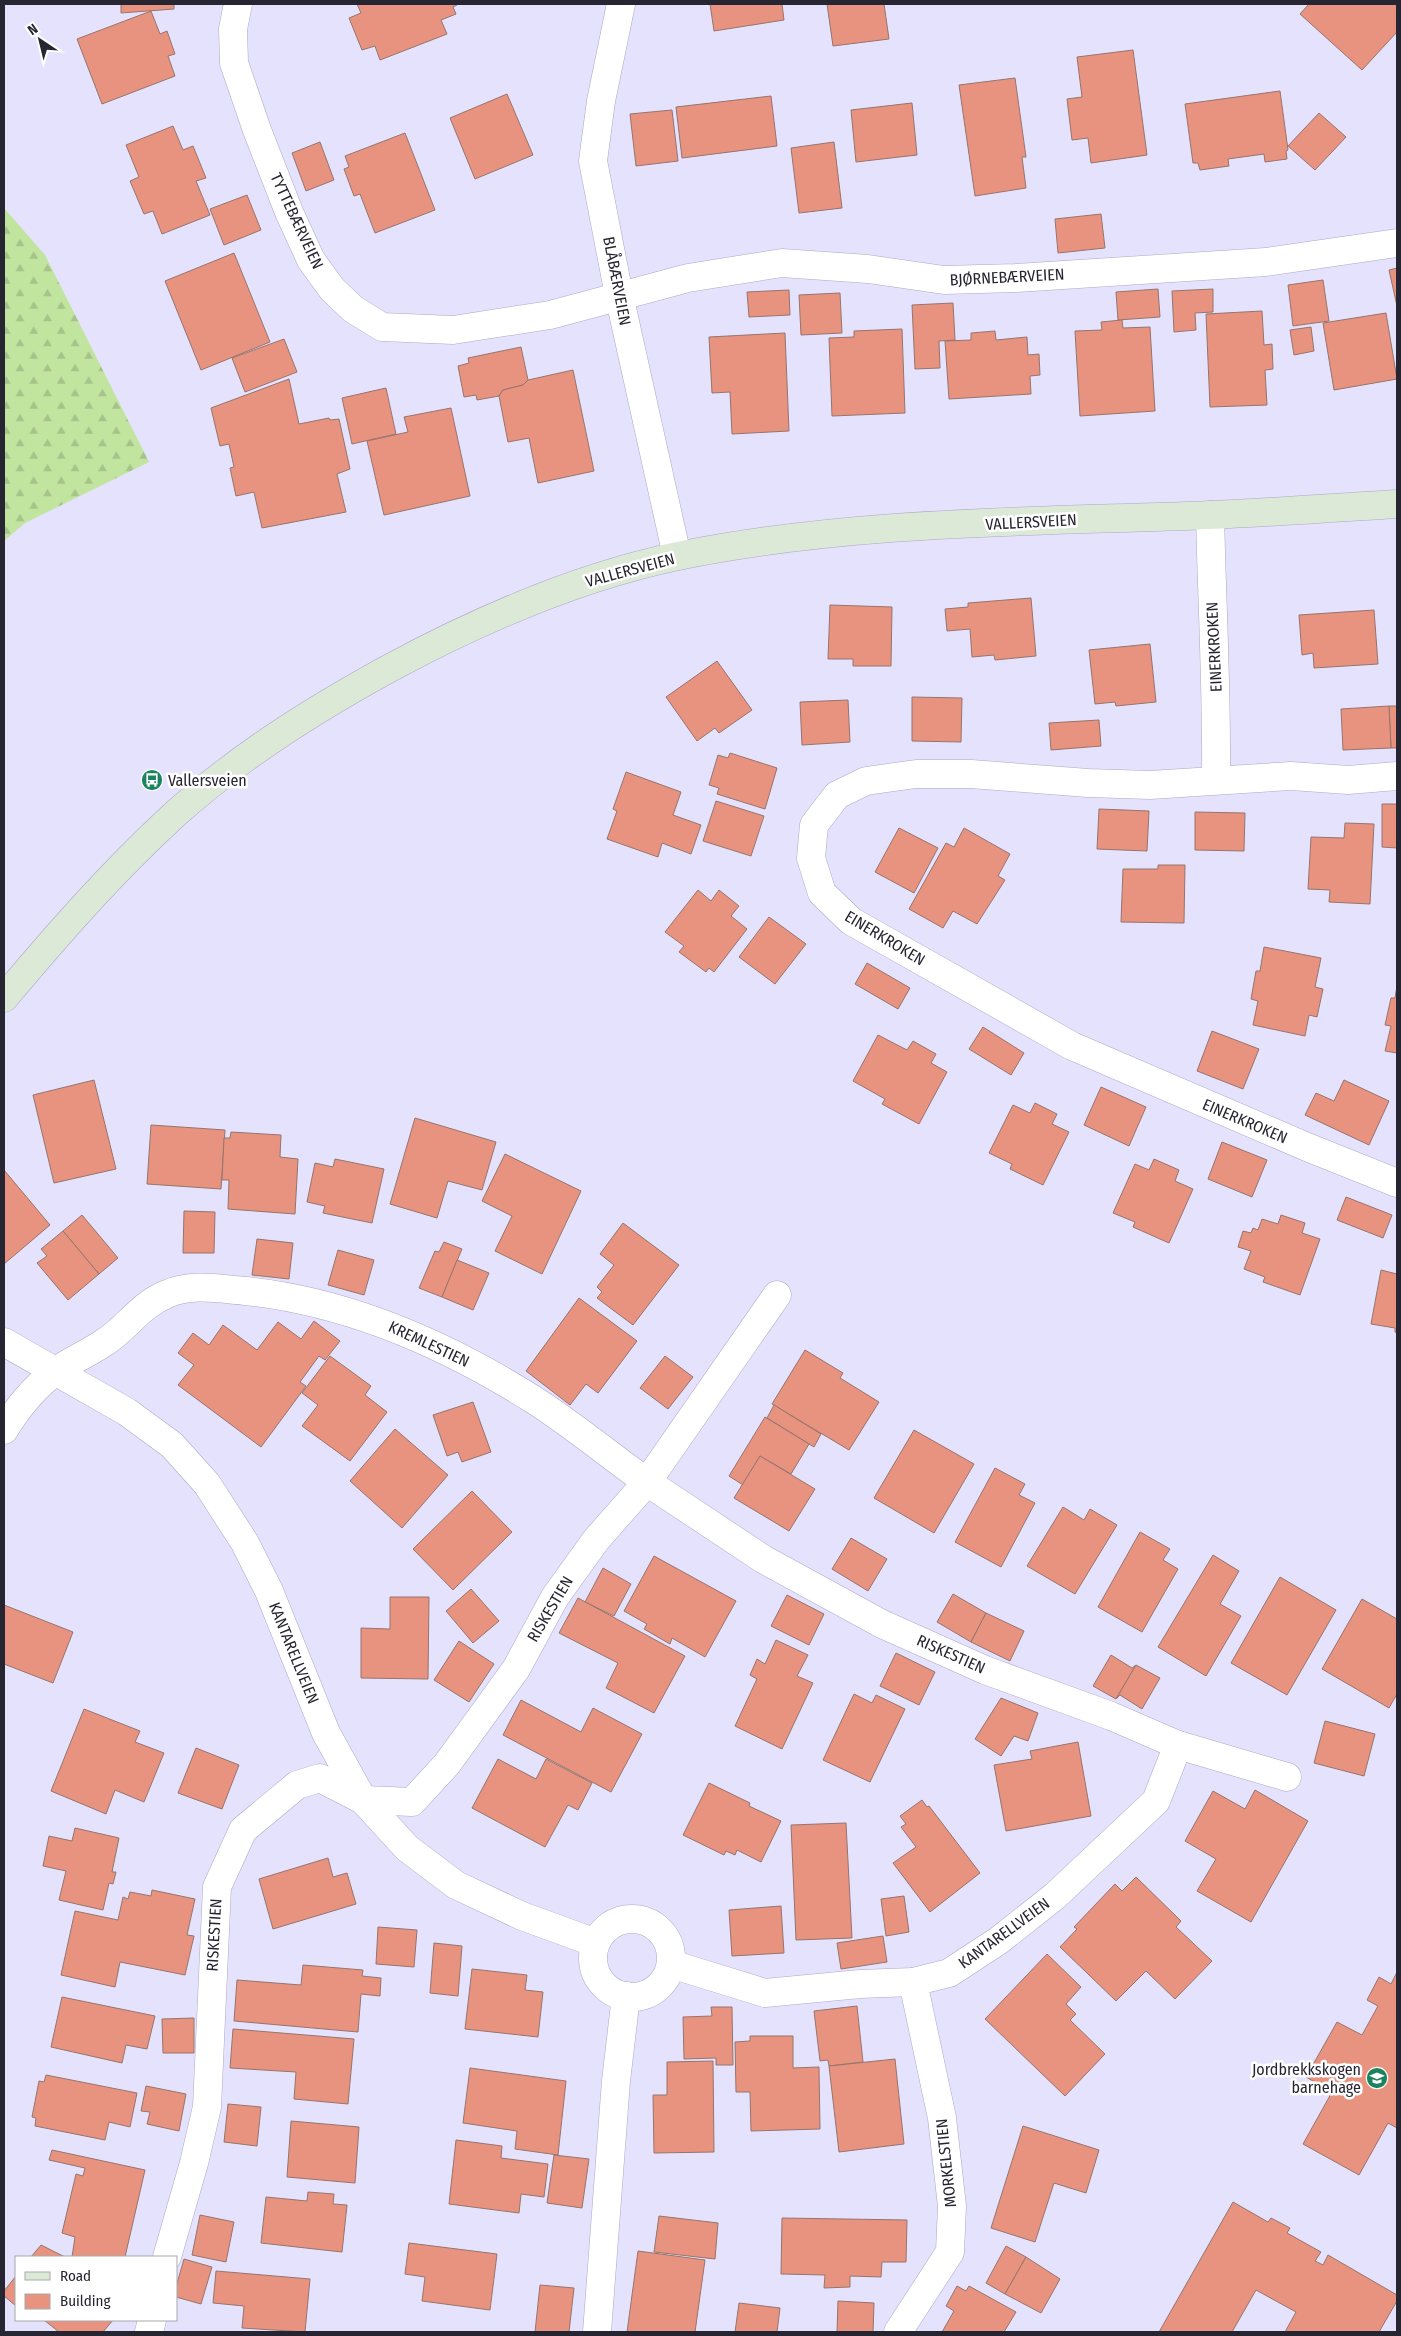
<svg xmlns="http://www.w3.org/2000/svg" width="1401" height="2336" font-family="'Fira Sans Condensed',sans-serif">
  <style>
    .forest { fill: url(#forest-firs) }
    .building { fill: #e8937f; stroke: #96746c }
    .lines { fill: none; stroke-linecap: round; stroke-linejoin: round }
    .minor-casing { stroke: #aca8c7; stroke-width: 29 }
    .secondary-casing { stroke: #aca8c7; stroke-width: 29 }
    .minor { stroke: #fff; stroke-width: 28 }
    .secondary { stroke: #dce9d6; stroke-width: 28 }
    .labels { text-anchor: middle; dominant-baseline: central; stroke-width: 5; stroke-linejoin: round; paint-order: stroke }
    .street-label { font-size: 16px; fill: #262531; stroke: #fff }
    .poi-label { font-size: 16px; fill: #262531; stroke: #fff; text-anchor: start }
  </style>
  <defs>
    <pattern id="forest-firs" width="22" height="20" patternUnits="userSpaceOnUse" patternTransform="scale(1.25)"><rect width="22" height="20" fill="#c1e49e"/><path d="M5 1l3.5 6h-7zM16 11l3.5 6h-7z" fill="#a6c389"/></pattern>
  </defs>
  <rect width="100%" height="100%" fill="#e5e2fd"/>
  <polygon class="forest" points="4,208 45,255 149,462 25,523 4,541"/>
  <g class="building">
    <polygon points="121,4 174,4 174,9 121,13"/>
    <polygon points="357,4 457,4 457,5 453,7 456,14 441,20 447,34 380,60 375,46 362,50 349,18 361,13"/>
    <polygon points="710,4 782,4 784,20 714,31"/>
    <polygon points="827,4 884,4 889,39 833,46"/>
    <polygon points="1309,4 1397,4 1397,32 1362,70 1300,14"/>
    <polygon points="151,11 160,34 167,31 175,54 168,56 175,76 102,104 77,39"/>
    <polygon points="1133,50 1147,155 1091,163 1088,138 1072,140 1067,99 1082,97 1077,57"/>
    <polygon points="1015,78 1026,157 1022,157 1026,188 975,196 959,85"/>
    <polygon points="1280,91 1288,150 1286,151 1287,159 1265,162 1264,154 1228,159 1229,166 1200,170 1198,163 1193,163 1185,104"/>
    <polygon points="507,94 533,155 475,179 450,118"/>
    <polygon points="771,96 777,146 682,158 676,107"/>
    <polygon points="912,103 917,155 856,162 851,110"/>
    <polygon points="672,110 678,161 636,166 630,114"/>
    <polygon points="1319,113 1346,137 1315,170 1288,146"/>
    <polygon points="173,126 183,150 193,146 206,178 196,181 210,215 162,234 153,211 144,214 130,181 139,177 126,145"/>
    <polygon points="405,133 435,210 375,233 360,194 354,196 344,169 349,167 345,156"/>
    <polygon points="320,142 334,180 306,191 292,153"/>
    <polygon points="834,142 842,208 799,213 791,148"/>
    <polygon points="247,195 261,230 224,245 210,209"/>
    <polygon points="1101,214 1105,248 1058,253 1055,219"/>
    <polygon points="234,253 270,342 201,370 165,281"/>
    <polygon points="1397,268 1397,306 1389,270"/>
    <polygon points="1323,280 1329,321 1293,326 1288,285"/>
    <polygon points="1158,289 1160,317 1118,320 1116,292"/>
    <polygon points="1213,289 1213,312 1195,313 1196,330 1174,332 1172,291"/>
    <polygon points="789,290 790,315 749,317 747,292"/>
    <polygon points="840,293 842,333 801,335 799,295"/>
    <polygon points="953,303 955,340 939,341 940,368 915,369 912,305"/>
    <polygon points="1262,311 1264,345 1272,344 1273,369 1265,370 1267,405 1210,407 1206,314"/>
    <polygon points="1386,313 1397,379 1334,390 1323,323"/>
    <polygon points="1122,320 1123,328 1150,327 1155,411 1080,416 1075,331 1102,330 1101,322"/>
    <polygon points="1311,327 1314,351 1294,355 1290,330"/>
    <polygon points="902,329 905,413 832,416 829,338 854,337 854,331"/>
    <polygon points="995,331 996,340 1027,337 1028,355 1039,354 1040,375 1030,376 1031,394 949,399 945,341 971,340 971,333"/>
    <polygon points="785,333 789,431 732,434 730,392 712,393 709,337"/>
    <polygon points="284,339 297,372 245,392 232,358"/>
    <polygon points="521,347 528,380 523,385 503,390 499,396 477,400 476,395 464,397 458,366 469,363 468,358"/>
    <polygon points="573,370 594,471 538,483 529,438 508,442 499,396 503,390 523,385 528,380"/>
    <polygon points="289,379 299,424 329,418 330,420 339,419 350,469 337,474 346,512 262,528 254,492 236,496 230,468 234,467 229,444 220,446 211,408"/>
    <polygon points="386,388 396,434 352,444 342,398"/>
    <polygon points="451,408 470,496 384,515 367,441 408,432 404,417"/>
    <polygon points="1031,598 1036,656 995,660 994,655 972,657 970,629 947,631 945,609 968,607 968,603"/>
    <polygon points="830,605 892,607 891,666 853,666 853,659 828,659"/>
    <polygon points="1374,610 1378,664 1314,668 1313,653 1302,655 1299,615"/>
    <polygon points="1150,644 1156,702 1116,706 1115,702 1095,704 1089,650"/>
    <polygon points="717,661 752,710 719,733 715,728 697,741 666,697"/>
    <polygon points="912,697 962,698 961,742 912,741"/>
    <polygon points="848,700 850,742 802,745 800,702"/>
    <polygon points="1389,706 1397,706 1397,748 1391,748"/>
    <polygon points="1389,706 1391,748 1343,750 1341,709"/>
    <polygon points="1099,720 1101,746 1051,750 1049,723"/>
    <polygon points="730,753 777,768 765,809 717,794 719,788 709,785 718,755 728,758"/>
    <polygon points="626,772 681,792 673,815 701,825 691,854 662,843 658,857 607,839 617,811 613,809"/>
    <polygon points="716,801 764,816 751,856 703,841"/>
    <polygon points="1382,804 1397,804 1397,848 1382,847"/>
    <polygon points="1099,809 1149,811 1147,851 1097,849"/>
    <polygon points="1195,812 1245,813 1244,851 1195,850"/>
    <polygon points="1345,823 1374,824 1370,904 1329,902 1330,890 1308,889 1311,837 1344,838"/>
    <polygon points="899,828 938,848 914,893 875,872"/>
    <polygon points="964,828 1010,854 998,876 1005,880 977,924 953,911 943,928 909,909 946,843 954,847"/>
    <polygon points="1158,865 1185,865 1184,923 1121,922 1123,869 1158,869"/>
    <polygon points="698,890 711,901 719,890 739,906 731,916 747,929 714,972 709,968 706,972 679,952 684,946 665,932"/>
    <polygon points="769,917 806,944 775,984 739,957"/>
    <polygon points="1264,947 1321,958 1315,987 1323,989 1317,1017 1309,1015 1305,1036 1253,1025 1258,1001 1251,999 1256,971 1260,971"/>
    <polygon points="867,963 910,988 898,1009 855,984"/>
    <polygon points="1397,986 1397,1053 1385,1051 1391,1026 1385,1025 1391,998 1395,998"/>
    <polygon points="983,1027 1024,1053 1011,1075 969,1049"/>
    <polygon points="1212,1031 1259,1049 1243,1089 1197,1071"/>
    <polygon points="878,1035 907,1050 913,1041 936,1054 931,1063 947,1072 919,1124 882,1104 885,1099 853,1081"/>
    <polygon points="94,1080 116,1169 54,1183 33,1095"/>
    <polygon points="1344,1080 1389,1101 1369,1145 1305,1115 1316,1093 1334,1101"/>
    <polygon points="1101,1087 1146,1107 1129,1146 1084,1125"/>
    <polygon points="1035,1103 1057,1114 1052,1124 1069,1132 1043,1185 1010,1169 1012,1164 989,1153 1013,1105 1030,1113"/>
    <polygon points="415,1118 496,1142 482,1190 448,1181 437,1218 390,1204"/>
    <polygon points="151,1125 225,1130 221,1189 147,1184"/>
    <polygon points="231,1132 281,1135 280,1157 298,1159 295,1214 228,1209 229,1180 222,1180 224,1138 230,1138"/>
    <polygon points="1222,1142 1267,1160 1252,1197 1208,1179"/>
    <polygon points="505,1154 581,1191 542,1274 495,1251 512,1216 482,1201"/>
    <polygon points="335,1159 384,1169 372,1223 323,1213 325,1206 307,1202 315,1163 333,1167"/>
    <polygon points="1154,1159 1179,1170 1175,1181 1193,1189 1169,1243 1133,1227 1135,1222 1113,1213 1135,1164 1149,1170"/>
    <polygon points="4,1170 50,1225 4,1264"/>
    <polygon points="1346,1197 1392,1215 1383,1238 1337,1220"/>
    <polygon points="184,1211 215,1212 214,1253 183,1253"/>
    <polygon points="82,1215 118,1258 99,1274 63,1231"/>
    <polygon points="1281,1215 1305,1223 1302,1233 1320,1239 1300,1295 1263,1282 1265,1277 1244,1269 1251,1251 1238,1247 1243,1231 1251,1233 1253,1228 1258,1230 1262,1219 1278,1224"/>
    <polygon points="623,1223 679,1265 633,1325 597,1298 602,1292 597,1287 614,1265 600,1254"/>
    <polygon points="63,1231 99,1274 68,1300 37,1263 47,1256 41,1249"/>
    <polygon points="257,1239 293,1243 289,1279 252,1275"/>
    <polygon points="444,1242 462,1249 442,1297 419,1288 435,1251 439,1252"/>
    <polygon points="338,1250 374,1260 364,1295 328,1285"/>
    <polygon points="457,1260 489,1273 473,1310 442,1297"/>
    <polygon points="1381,1270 1397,1274 1397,1333 1395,1332 1395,1328 1371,1324"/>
    <polygon points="579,1298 637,1341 598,1393 586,1384 570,1405 526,1371"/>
    <polygon points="314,1321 340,1341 325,1360 319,1356 300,1382 306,1386 261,1447 178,1385 194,1365 178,1353 193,1333 209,1345 223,1325 257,1350 278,1322 301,1339"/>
    <polygon points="805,1350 843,1373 840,1378 879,1402 849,1450 772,1404"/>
    <polygon points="330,1356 371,1386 365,1395 387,1412 350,1461 302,1426 318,1405 302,1393"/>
    <polygon points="665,1356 693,1377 668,1409 640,1388"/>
    <polygon points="473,1402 491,1452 462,1462 458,1452 447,1456 433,1415"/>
    <polygon points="774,1405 821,1434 814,1447 767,1418"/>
    <polygon points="765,1417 809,1444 791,1474 760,1456 743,1485 729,1476"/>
    <polygon points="395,1429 448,1475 402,1528 350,1481"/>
    <polygon points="914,1430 974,1464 934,1533 874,1498"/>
    <polygon points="760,1456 815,1489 789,1531 734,1498"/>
    <polygon points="995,1468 1025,1484 1019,1495 1035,1503 1001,1567 955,1542"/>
    <polygon points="472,1491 512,1532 453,1590 413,1549"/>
    <polygon points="1063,1507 1084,1520 1090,1509 1117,1525 1075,1594 1027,1566"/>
    <polygon points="1140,1532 1170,1549 1163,1560 1178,1569 1142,1632 1098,1607"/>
    <polygon points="851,1538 887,1559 868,1591 832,1569"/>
    <polygon points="1213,1555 1239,1571 1220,1604 1241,1616 1206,1676 1158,1647"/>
    <polygon points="654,1556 736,1601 705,1657 672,1638 670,1644 644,1629 647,1624 624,1611"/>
    <polygon points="603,1568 631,1584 614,1616 585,1602"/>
    <polygon points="1280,1577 1336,1610 1287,1695 1231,1663"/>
    <polygon points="471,1589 499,1621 473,1643 446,1611"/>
    <polygon points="953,1594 986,1613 971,1642 937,1622"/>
    <polygon points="787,1595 824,1614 809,1645 771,1626"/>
    <polygon points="390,1597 429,1597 428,1679 361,1678 361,1628 390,1629"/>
    <polygon points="578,1598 685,1656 654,1713 606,1688 618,1663 559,1633"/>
    <polygon points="1362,1599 1397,1619 1397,1694 1389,1708 1322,1669"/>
    <polygon points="4,1605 73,1632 53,1683 4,1664"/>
    <polygon points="986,1613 1024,1631 1010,1661 971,1642"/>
    <polygon points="776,1640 808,1655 797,1676 813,1683 782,1749 735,1726 757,1679 750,1675 757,1659 765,1664"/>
    <polygon points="459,1641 494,1664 469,1702 434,1680"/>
    <polygon points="896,1653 935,1672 919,1705 880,1686"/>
    <polygon points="1111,1655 1132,1668 1136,1665 1116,1699 1093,1686"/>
    <polygon points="1136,1665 1160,1678 1142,1709 1120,1695 1116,1699"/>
    <polygon points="854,1694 872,1703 876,1695 905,1709 870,1782 823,1760"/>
    <polygon points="1001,1698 1038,1713 1028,1741 1014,1736 1001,1756 975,1739"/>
    <polygon points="521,1700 581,1732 593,1708 642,1734 611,1792 503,1735"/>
    <polygon points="84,1709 140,1731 135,1742 164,1753 144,1802 115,1790 106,1814 51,1791"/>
    <polygon points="1325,1721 1375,1734 1364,1776 1314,1763"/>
    <polygon points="1078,1742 1091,1816 1006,1831 994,1765 1032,1759 1030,1751"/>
    <polygon points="196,1748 239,1765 222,1809 178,1793"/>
    <polygon points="498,1759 536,1779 546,1759 592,1783 578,1810 568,1805 545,1847 472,1808"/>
    <polygon points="709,1783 750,1803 749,1806 781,1821 761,1862 737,1850 735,1855 726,1851 724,1855 683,1835"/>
    <polygon points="1255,1790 1308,1821 1251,1922 1197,1891 1216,1859 1185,1841 1213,1791 1245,1809"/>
    <polygon points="922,1800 927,1807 929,1806 980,1873 930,1912 893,1863 916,1847 901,1827 906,1824 900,1816"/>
    <polygon points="846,1823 852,1938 796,1940 791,1825"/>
    <polygon points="75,1828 119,1838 112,1872 116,1872 113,1884 109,1883 103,1910 59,1900 66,1871 43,1866 49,1836 72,1841"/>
    <polygon points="328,1858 333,1877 347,1873 356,1904 273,1929 259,1879"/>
    <polygon points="1136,1877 1181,1921 1176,1927 1212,1961 1175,1999 1146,1971 1116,2001 1060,1947 1077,1929 1074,1927 1115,1884 1122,1891"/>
    <polygon points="152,1890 195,1899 187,1935 194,1936 185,1975 120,1962 115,1987 61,1975 75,1911 118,1920 123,1897 128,1899 130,1892 151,1896"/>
    <polygon points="904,1896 909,1932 886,1936 881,1899"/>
    <polygon points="781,1906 784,1953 732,1956 729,1910"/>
    <polygon points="378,1927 417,1930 414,1967 376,1964"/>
    <polygon points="883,1936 887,1962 841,1969 837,1943"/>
    <polygon points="434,1943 462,1946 458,1996 430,1993"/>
    <polygon points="1047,1954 1081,1987 1066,2004 1076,2014 1070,2020 1105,2054 1065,2096 985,2019"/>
    <polygon points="303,1965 363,1970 362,1976 381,1978 380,1996 361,1994 358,2032 234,2021 237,1980 301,1985"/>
    <polygon points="472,1969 527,1975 525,1990 543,1992 538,2037 465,2029"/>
    <polygon points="1397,1972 1397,2128 1388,2123 1359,2175 1303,2144 1332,2092 1306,2077 1337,2022 1362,2035 1378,2006 1367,2000 1379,1977 1391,1984"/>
    <polygon points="62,1997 155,2016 147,2049 126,2045 122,2063 51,2047"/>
    <polygon points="857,2006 863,2062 829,2066 828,2060 820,2061 814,2011"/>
    <polygon points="711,2007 732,2007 733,2065 716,2065 716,2058 684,2059 683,2017 712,2016"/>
    <polygon points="194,2018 194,2053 163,2053 162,2019"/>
    <polygon points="233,2029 354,2039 348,2104 294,2099 296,2072 230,2068"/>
    <polygon points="750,2036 793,2036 793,2068 819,2067 820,2129 751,2131 750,2092 736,2092 735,2042 750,2041"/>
    <polygon points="895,2059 904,2144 839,2152 829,2066"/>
    <polygon points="713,2061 714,2152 654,2153 653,2095 667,2095 667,2062"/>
    <polygon points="470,2068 566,2081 558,2155 515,2149 517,2131 463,2123"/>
    <polygon points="46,2075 137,2093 130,2127 109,2122 105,2140 35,2126 36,2118 32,2117 39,2081 44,2082"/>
    <polygon points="146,2086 186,2094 179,2131 147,2124 150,2112 141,2111"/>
    <polygon points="228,2104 261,2107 257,2146 224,2142"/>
    <polygon points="291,2121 359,2127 355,2183 287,2177"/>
    <polygon points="1023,2126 1099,2150 1086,2193 1054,2183 1035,2242 991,2228"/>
    <polygon points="456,2140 502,2146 501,2158 548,2164 544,2197 521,2194 519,2213 449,2204"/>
    <polygon points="52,2150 145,2170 125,2257 72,2257 75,2237 62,2233 76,2174 83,2176 85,2168 49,2160"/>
    <polygon points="554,2155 589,2159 582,2208 547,2203"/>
    <polygon points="308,2192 334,2194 333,2204 347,2205 342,2252 261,2243 266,2197 307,2201"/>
    <polygon points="1233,2202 1268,2222 1271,2218 1290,2228 1287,2233 1321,2252 1315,2261 1323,2265 1328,2255 1397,2295 1397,2301 1379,2332 1285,2332 1296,2312 1256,2290 1232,2332 1159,2332"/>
    <polygon points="200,2215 234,2222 226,2262 192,2255"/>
    <polygon points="659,2216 718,2223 715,2259 654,2252"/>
    <polygon points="782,2218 907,2220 906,2262 882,2262 881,2277 850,2276 850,2287 824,2288 825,2275 781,2274"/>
    <polygon points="409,2243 497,2254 490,2310 422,2301 425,2277 405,2274"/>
    <polygon points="41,2245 65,2257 31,2257"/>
    <polygon points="1006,2246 1026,2257 1005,2294 986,2283"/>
    <polygon points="638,2251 705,2260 695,2332 627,2332"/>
    <polygon points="1026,2257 1060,2279 1041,2313 1005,2294"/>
    <polygon points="184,2259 212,2267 201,2304 176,2297 176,2287"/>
    <polygon points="216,2271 310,2279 305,2332 242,2328 244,2306 213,2303"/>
    <polygon points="16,2276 16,2306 4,2296 4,2291"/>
    <polygon points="540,2285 574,2288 569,2332 535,2332"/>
    <polygon points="957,2286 966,2291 969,2286 1016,2312 1004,2332 942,2332 954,2311 946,2306"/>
    <polygon points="838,2301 874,2303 873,2332 837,2332"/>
    <polygon points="739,2303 780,2308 777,2332 735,2332"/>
    <polygon points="44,2320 113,2320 103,2332 59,2332"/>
  </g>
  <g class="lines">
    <g class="minor-casing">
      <g id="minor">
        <polyline points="238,4 233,29 234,63 257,130 289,212 311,260 332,289 353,309 382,327 453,330 550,315 688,278 782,263 868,269 944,280 1016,278 1266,262 1397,243"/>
        <polyline points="621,4 601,101 593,161 619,295 677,556"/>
        <path d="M1210,515C1212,604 1217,691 1216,779"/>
        <polyline points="1397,776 1348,780 1291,776 1150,785 1088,783 971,774 916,774 866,781 837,795 814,825 811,858 822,893 851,921 1072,1046 1307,1147 1397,1183"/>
        <polyline points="4,1342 127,1412 172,1445 207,1484 245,1543 269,1591 326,1733 363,1800 407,1848 456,1885 522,1916 596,1943"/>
        <path d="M4,1430C18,1407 34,1387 56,1371C72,1360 89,1353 105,1342C128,1327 140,1305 167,1294C192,1283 220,1289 246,1291C349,1302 447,1345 534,1400C573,1425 609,1455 647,1482L777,1295"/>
        <circle cx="632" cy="1958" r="39"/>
        <polyline points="671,1964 765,1993 860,1984 913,1982 949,1973 998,1941 1055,1896 1156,1801 1178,1745"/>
        <polyline points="167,2257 194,2163 207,2107 217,1887 243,1830 297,1785 320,1778 363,1800 412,1802 447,1764 516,1669 555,1597 596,1540 647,1482 763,1559 882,1624 985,1670 1111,1716 1178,1745 1287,1777"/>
        <polyline points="149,2332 152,2320"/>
        <polyline points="597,2332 616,2081 626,1996"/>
        <polyline points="898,2332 950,2252 952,2206 942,2118 913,1982"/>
      </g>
    </g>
    <g class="secondary-casing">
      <path id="secondary" d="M4,998C57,935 112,872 173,816C238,757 313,710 390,668C481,619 577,577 678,556C835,524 998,522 1157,517C1237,515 1317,509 1397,504"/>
    </g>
    <use href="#minor" class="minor"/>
    <use href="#secondary" class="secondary"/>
  </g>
  <defs>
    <g id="bus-disc" transform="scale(1.125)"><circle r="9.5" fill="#1b835e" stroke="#fff"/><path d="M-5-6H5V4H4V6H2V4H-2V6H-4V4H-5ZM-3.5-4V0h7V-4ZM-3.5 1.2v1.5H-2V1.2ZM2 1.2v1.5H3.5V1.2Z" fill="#fff"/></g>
    <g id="school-disc" transform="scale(1.125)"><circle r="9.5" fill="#1b835e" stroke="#fff"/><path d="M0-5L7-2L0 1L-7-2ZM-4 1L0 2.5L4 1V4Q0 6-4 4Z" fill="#fff"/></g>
  </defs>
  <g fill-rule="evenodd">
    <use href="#bus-disc" x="152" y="780"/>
    <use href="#school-disc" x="1377" y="2078"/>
  </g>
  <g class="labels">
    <g class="street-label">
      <text transform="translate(297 221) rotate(65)">TYTTEBÆRVEIEN</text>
      <text transform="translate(1007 277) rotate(-3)">BJØRNEBÆRVEIEN</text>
      <text transform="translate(617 281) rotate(79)">BLÅBÆRVEIEN</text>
      <text transform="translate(1031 522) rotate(-3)">VALLERSVEIEN</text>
      <text transform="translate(630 570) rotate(-15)">VALLERSVEIEN</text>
      <text transform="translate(1214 647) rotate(-93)">EINERKROKEN</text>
      <text transform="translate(885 938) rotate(31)">EINERKROKEN</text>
      <text transform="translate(1245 1121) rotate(23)">EINERKROKEN</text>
      <text transform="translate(429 1344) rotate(25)">KREMLESTIEN</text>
      <text transform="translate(550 1609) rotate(-59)">RISKESTIEN</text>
      <text transform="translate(294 1653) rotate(68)">KANTARELLVEIEN</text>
      <text transform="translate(951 1654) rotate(24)">RISKESTIEN</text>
      <text transform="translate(1004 1933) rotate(-36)">KANTARELLVEIEN</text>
      <text transform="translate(214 1935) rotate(-87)">RISKESTIEN</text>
      <text transform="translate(946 2163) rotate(-96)">MORKELSTIEN</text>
    </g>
    <g class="poi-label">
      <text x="168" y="780">Vallersveien</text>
      <text x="1361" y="2069" text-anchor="end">Jordbrekkskogen<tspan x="1361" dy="18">barnehage</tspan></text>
    </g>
  </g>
  <rect width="1401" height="2336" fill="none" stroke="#262531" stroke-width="10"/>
  <rect x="15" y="2256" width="162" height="65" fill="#ffffff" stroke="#a8a8ad"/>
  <rect x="25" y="2272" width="25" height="8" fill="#dce9d6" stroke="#a8a8ad"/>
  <text x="60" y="2281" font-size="15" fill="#262531">Road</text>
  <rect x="25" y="2294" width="25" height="15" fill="#e8937f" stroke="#a8a8ad"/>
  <text x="60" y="2306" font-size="15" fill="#262531">Building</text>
  <g transform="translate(40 40) rotate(325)" stroke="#ffffff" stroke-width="4" paint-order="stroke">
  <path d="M0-4L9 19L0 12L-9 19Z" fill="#262531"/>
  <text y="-8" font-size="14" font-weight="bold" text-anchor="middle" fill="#262531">N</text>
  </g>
</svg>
